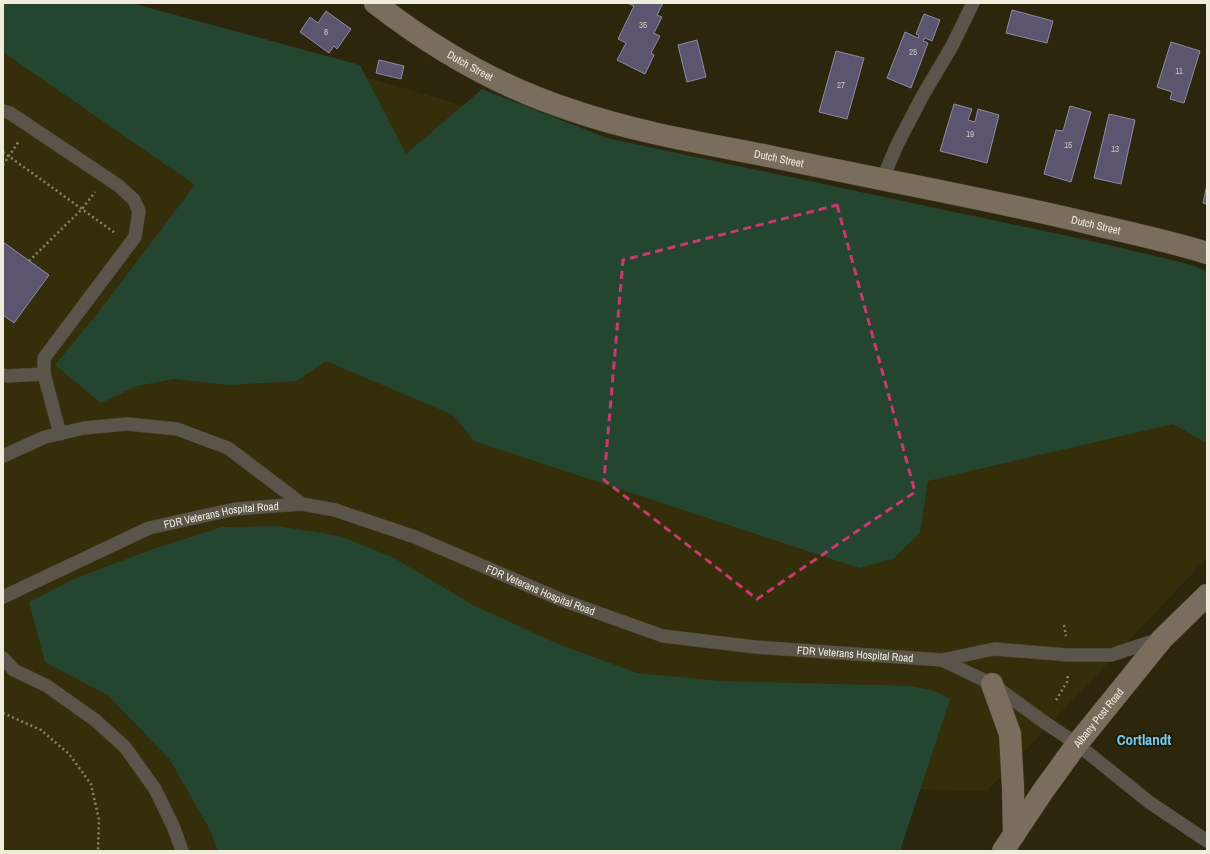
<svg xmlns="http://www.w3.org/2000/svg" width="1210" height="854" font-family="'Archivo Narrow',sans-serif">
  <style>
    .built { fill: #342e0b }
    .green { fill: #244630 }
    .building { fill: #5b556f; stroke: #9089a5 }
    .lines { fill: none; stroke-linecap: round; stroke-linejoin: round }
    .lane-casing { stroke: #464229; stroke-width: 14 }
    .secondary-casing { stroke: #464229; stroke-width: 23 }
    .path { stroke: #87836e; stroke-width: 2.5; stroke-dasharray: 2 3; stroke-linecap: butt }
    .lane { stroke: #5b544a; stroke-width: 13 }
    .secondary { stroke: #796d5d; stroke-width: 22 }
    .marked { fill: none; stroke: #c9386e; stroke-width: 3; stroke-dasharray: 8 5; stroke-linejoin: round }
    .labels { text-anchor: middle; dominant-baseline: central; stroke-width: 4; stroke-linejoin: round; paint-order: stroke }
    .number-label { font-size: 9px; fill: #cac6c1 }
    .street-label { font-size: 11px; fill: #efecdc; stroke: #221d04 }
    .district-label { font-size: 15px; font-weight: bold; fill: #78c9f4; stroke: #221d04 }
  </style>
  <rect width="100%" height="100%" fill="#2b260c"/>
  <polygon class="built" points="3,3 116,3 512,120 1207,270 1207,558 987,791 735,784 428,851 3,851"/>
  <g class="green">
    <polygon points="3,3 131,3 360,65 406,154 482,89 607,138 1105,244 1192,265 1207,272 1207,443 1173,424 928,481 920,533 893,559 859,568 474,441 453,415 326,361 296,381 229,385 175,379 137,386 101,403 55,365 100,310 195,185 3,52"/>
    <polygon points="277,526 340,536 394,558 473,605 558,644 637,673 720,681 911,686 935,691 950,699 900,851 218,851 210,830 170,760 109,696 45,662 29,602 74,579 153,549 222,527"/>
  </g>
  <g class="building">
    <polygon points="627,3 663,3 657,15 662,17 654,33 660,36 651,53 654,55 645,74 617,60 626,43 618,39 634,6"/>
    <polygon points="1012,10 1053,21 1047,43 1006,33"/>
    <polygon points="326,11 351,29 337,49 334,46 329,53 300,32 310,17 318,23"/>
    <polygon points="924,14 940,20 932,41 925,38 923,41 928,43 911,88 887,78 905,32 918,38 919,35 916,34"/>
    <polygon points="697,40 706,77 687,82 678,45"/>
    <polygon points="1171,42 1200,51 1184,103 1170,99 1172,92 1157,87"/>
    <polygon points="836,51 864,58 847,119 819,112"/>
    <polygon points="379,60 404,66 401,79 376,73"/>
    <polygon points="954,104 972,109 968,120 975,122 978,109 999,115 987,163 940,151"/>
    <polygon points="1070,106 1091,112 1071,182 1044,174 1056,130 1063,131"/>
    <polygon points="1109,114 1135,120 1121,184 1094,178"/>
    <polygon points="1207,184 1207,204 1203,203"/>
    <polygon points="3,242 49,275 14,323 3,315"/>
  </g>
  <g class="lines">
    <g class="lane-casing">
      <g id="lane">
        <polyline points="3,111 10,113 119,186 134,200 139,211 135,237 44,358 44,374 60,434"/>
        <polyline points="882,180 897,145 923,95 952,46 973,3"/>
        <polyline points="3,375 7,376 44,374"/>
        <polyline points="3,456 45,437 84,428 127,424 177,429 228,448 302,504"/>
        <path id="s1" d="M3,597L149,528L235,509L302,504L335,510L415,537L562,600L663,636L755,647L942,660L992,684L1044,722L1077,744L1149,802L1207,841"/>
        <polyline points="3,658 14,670 47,686 95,720 125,747 155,789 174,828 182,851"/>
        <polyline points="942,660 994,649 1068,655 1111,655 1160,639"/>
      </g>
    </g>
    <g class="secondary-casing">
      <g id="secondary">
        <path id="s2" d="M375,3C433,48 500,87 571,110C635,132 702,143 768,156C876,179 985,198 1092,224C1130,233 1169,241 1207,253"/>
        <polyline points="992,684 1010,734 1013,787 1014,835"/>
        <path id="s3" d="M1003,851L1043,791L1077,744L1162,639L1207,595"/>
      </g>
    </g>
    <g class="path">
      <polyline points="3,152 115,233"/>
      <polyline points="3,165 19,141"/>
      <polyline points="29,261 82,209 95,192"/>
      <polyline points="1064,625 1066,636"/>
      <polyline points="1056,700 1067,682 1068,674"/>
      <polyline points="3,713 41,730 69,754 91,784 99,820 98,851"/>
    </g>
    <use href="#lane" class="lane"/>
    <use href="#secondary" class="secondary"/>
  </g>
  <path class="marked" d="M837,205L915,492L757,599L604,480L623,260Z"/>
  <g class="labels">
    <g class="number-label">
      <text x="643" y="25">35</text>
      <text x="326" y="32">8</text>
      <text x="913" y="52">25</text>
      <text x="1179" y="71">11</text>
      <text x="841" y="85">27</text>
      <text x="970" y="134">19</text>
      <text x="1068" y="145">15</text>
      <text x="1115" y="149">13</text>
    </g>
    <g class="street-label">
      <text stroke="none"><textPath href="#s2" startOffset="114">Dutch Street</textPath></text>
      <text stroke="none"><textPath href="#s2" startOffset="438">Dutch Street</textPath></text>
      <text stroke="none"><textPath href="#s2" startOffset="762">Dutch Street</textPath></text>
      <text stroke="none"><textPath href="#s1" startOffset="235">FDR Veterans Hospital Road</textPath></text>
      <text stroke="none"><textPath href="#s1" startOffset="571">FDR Veterans Hospital Road</textPath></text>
      <text stroke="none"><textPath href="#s1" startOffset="895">FDR Veterans Hospital Road</textPath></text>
      <text stroke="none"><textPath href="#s3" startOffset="164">Albany Post Road</textPath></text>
    </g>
    <g class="district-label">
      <text x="1144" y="739">Cortlandt</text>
    </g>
  </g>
  <rect width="1210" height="854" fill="none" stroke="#efecdc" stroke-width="8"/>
</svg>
